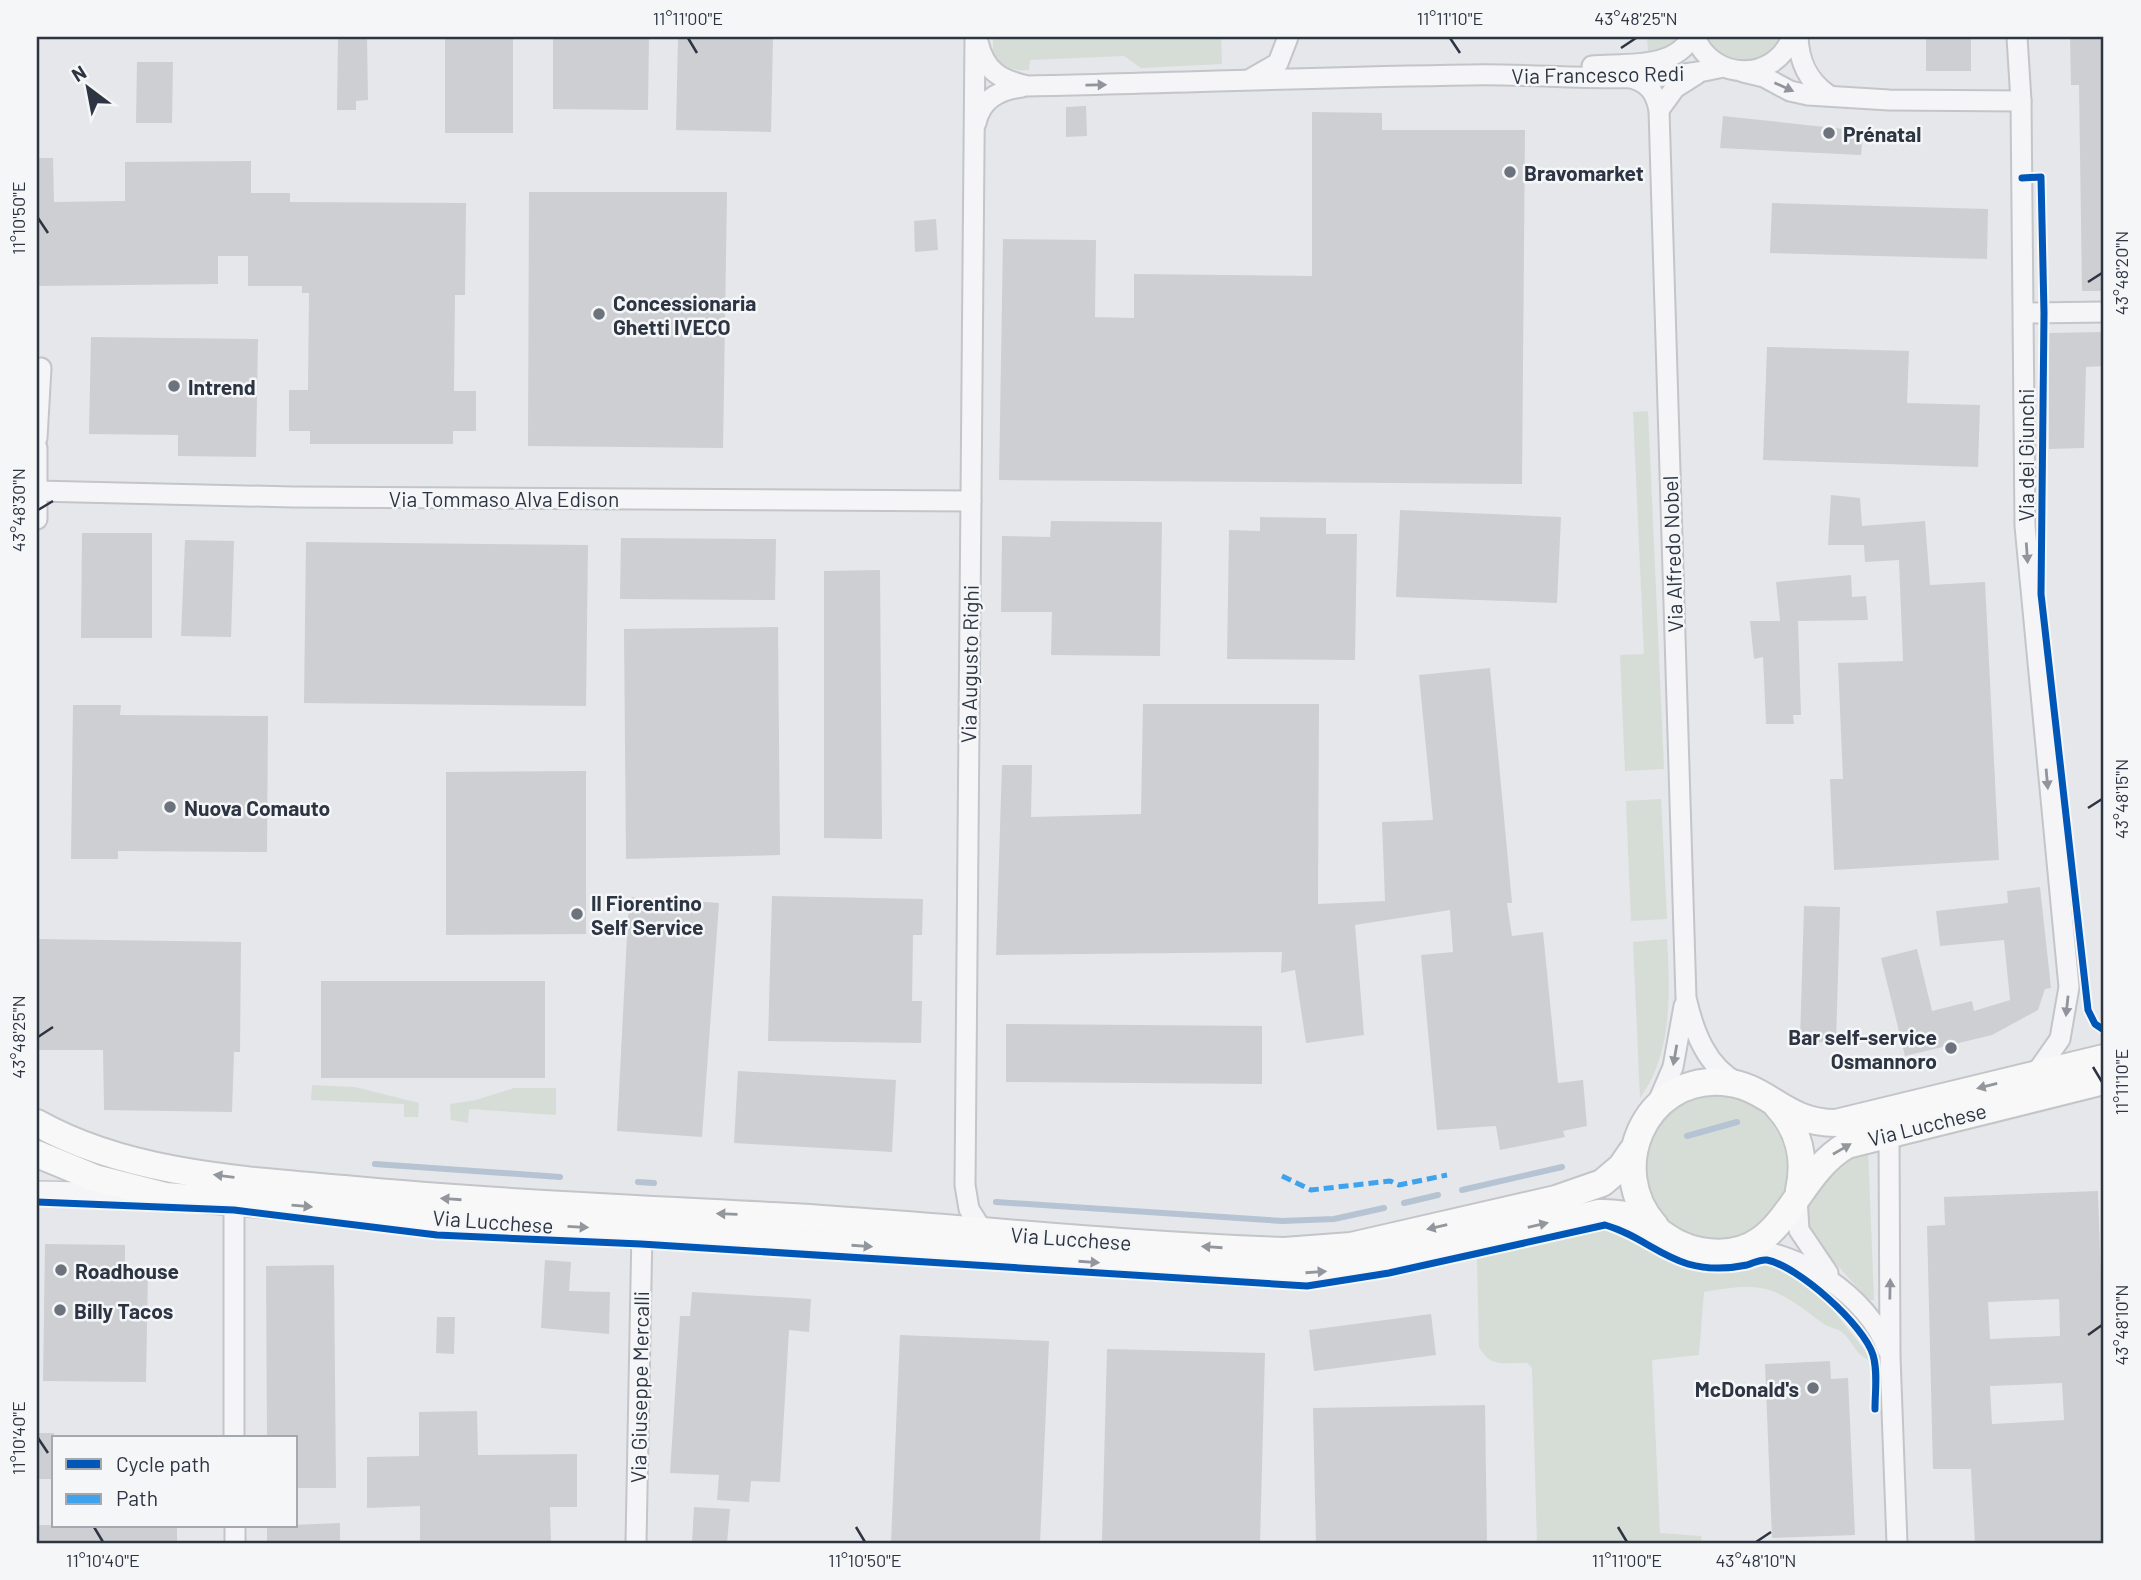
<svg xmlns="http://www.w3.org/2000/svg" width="2141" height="1580" font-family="Barlow,sans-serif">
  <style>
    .green { fill: #d6ddd6 }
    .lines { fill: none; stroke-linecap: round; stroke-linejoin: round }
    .stream { stroke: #b6c3d2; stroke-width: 6 }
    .building { fill: #cecfd2; fill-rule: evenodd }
    .minor-casing { stroke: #c3c5c8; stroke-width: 23 }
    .tertiary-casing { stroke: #c3c5c8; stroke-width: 26 }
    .secondary-casing { stroke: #c3c5c8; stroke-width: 30 }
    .minor { stroke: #f5f5f7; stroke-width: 19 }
    .tertiary { stroke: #f5f5f7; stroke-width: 23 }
    .secondary { stroke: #f8f8f8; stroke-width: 26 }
    .quiet { stroke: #3ea3ec; stroke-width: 5; stroke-dasharray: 10 5; stroke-linecap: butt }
    .cycleway-casing { stroke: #f4f6f8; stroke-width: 11 }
    .cycleway { stroke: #0057b8; stroke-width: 7 }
    .oneway { fill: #91949c }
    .oneway2 { fill: #92969d }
    .ticks { fill: none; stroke: #2d3442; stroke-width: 2.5 }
    .poi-dot { fill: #6d737d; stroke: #f4f6f8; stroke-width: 2.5 }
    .labels { text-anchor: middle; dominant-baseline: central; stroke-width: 5; stroke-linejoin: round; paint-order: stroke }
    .street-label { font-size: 21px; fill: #2d3442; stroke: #f4f6f8 }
    .poi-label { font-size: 21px; font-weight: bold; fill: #2d3442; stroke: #f4f6f8; text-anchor: start }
    .neatline { fill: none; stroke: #2d3442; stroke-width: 2.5 }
    .ticks-label { font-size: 18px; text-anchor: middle; fill: #2d3442 }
  </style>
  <rect width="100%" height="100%" fill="#e5e7ea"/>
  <g class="green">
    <path d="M993,37H1221L1222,64L1141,68L1124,56L1030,60L1029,70C1012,71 1004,68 993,54Z"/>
    <polygon points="1647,37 1678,37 1665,49 1648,52"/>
    <path d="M1706,37H1782C1763,68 1725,69 1706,37Z"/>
    <polygon points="1648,411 1664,769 1625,771 1620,655 1644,654 1633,412"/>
    <polygon points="1661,799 1667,919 1631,921 1626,801"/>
    <path d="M1667,939C1670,992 1673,1053 1640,1098L1633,942Z"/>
    <polygon points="312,1085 355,1087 419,1103 418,1117 404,1117 404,1104 311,1100"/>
    <polygon points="514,1088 556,1088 556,1115 469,1109 468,1123 451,1120 450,1104 476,1100"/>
    <circle cx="1717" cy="1168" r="72"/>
    <polygon points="1868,1148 1874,1300 1869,1300 1813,1239 1805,1205 1825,1166"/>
    <path d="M1604,1230C1617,1235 1632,1238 1644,1245C1660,1254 1673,1265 1691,1270C1717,1276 1736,1266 1760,1265C1806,1264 1839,1320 1865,1350L1869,1360C1856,1355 1853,1342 1843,1333C1837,1328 1830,1328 1824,1324C1774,1287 1767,1281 1704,1292L1699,1355L1652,1360L1660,1533L1701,1536L1702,1543H1537L1532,1368L1527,1363C1505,1362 1491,1369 1479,1347L1477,1259L1567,1236Z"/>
  </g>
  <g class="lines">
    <g class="stream">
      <polyline points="1687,1136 1737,1122"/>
      <polyline points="375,1164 560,1177"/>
      <polyline points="638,1182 654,1183"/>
      <polyline points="1462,1190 1562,1167"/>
      <polyline points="996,1202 1282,1221 1334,1219 1384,1208"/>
      <polyline points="1404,1203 1438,1195"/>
    </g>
  </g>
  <g class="building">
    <polygon points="338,37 367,37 368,100 356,101 356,110 337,110"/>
    <rect x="445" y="37" width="68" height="96"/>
    <polygon points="553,37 649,37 648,110 553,109"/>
    <polygon points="678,37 773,37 771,132 676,130"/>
    <rect x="1926" y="37" width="45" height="34"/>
    <polygon points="2070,37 2104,37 2104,291 2082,291 2079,85 2071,85"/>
    <polygon points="137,62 173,62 172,123 136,123"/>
    <polygon points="1086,106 1087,136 1066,137 1066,107"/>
    <polygon points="1312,112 1382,113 1382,130 1525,130 1522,484 999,480 1003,239 1096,240 1095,317 1134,318 1134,274 1312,276"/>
    <polygon points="1723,116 1863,131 1861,155 1720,148"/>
    <polygon points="37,158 53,158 54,202 125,201 125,162 251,161 251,193 290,193 290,202 466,203 465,295 455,295 454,391 476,391 476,431 453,431 453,444 310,444 310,431 289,431 289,390 308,390 309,293 302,293 302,286 248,286 248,256 218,256 218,284 37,286"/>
    <polygon points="529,192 727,192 723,448 528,446"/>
    <polygon points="1772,203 1988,209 1987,259 1770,253"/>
    <polygon points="936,219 938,250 915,252 914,221"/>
    <polygon points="2104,332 2104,366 2086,367 2084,448 2049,449 2049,333"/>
    <polygon points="91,337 258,339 256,457 178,456 178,435 89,434"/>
    <polygon points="1767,347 1909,351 1907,403 1980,405 1978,467 1763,460"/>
    <polygon points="1831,495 1860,498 1862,526 1925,521 1930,585 1985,582 1999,860 1834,870 1830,779 1843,779 1838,663 1903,661 1899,560 1865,562 1864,545 1828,545"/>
    <polygon points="1400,510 1561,517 1557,603 1396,597"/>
    <polygon points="1260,517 1326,518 1326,534 1357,534 1355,660 1227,659 1229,530 1260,531"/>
    <polygon points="1051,521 1162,522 1160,656 1051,655 1052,612 1001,612 1002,536 1050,537"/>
    <polygon points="82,533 152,533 152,638 81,638"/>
    <polygon points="621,538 776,539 775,600 620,599"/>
    <polygon points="185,540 234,541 231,637 181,636"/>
    <polygon points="306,542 588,545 586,706 304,703"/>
    <polygon points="880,570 882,839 824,838 824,571"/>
    <polygon points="1851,575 1852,597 1866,596 1868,620 1798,621 1801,715 1793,715 1794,724 1766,724 1763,657 1754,659 1750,621 1780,621 1776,582"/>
    <polygon points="778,627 780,855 626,859 624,629"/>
    <polygon points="1490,668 1512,903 1507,903 1512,936 1543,932 1558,1083 1583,1080 1587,1126 1563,1131 1565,1137 1500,1150 1496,1126 1437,1130 1421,955 1453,952 1450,910 1355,925 1364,1035 1306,1043 1295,970 1281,973 1282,952 996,955 1002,765 1032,765 1031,817 1141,814 1143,704 1319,704 1318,904 1385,901 1382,822 1433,820 1419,675"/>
    <polygon points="73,705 121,705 120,715 268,716 267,852 118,851 118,859 71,859"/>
    <polygon points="586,771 586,934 446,935 446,772"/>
    <polygon points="2040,887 2051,988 2045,989 2038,1010 1992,1035 1905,1056 1881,958 1917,949 1932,1011 1972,1001 1974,1011 2010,1000 2004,940 1940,946 1936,911 2008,903 2007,891"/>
    <polygon points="772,896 923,899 922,935 913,935 912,1001 922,1001 921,1043 768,1041"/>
    <polygon points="629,897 719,903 702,1137 617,1131"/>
    <polygon points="1804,906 1840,907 1836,1043 1800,1041"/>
    <polygon points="37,939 241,942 240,1052 234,1052 232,1112 104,1110 103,1050 37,1050"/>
    <rect x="321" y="981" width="224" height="97"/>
    <polygon points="1006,1024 1262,1026 1262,1084 1006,1082"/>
    <polygon points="738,1071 896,1080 892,1152 734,1143"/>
    <path d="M2098,1191L2104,1375V1543H1975L1971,1469H1933L1927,1226L1945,1225L1944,1197ZM2059,1299L2060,1336L1990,1339L1988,1302ZM2062,1383L2064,1420L1992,1424L1990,1386Z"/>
    <polygon points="45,1244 125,1245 125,1267 148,1268 146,1382 43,1381"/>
    <polygon points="545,1260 571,1262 569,1291 610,1292 609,1334 541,1328"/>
    <polygon points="334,1265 336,1488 296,1488 296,1438 267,1438 266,1266"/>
    <polygon points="692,1292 811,1299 809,1332 789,1330 780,1482 751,1481 749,1502 717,1500 719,1475 670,1473 680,1316 690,1316"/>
    <polygon points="1431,1314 1436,1355 1314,1371 1309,1330"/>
    <polygon points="437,1317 455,1317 454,1354 436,1353"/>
    <polygon points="900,1335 1049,1341 1040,1543 891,1543"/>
    <polygon points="1107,1349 1265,1353 1260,1543 1102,1541"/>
    <polygon points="1830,1361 1831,1379 1848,1378 1855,1535 1772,1538 1765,1364"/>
    <polygon points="1485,1405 1487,1543 1316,1543 1313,1408"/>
    <polygon points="477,1411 478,1455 577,1454 577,1507 550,1507 551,1543 420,1543 420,1506 367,1508 367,1457 419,1456 419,1412"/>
    <rect x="37" y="1433" width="17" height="46"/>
    <polygon points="694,1507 730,1509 727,1543 692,1543"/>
    <polygon points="340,1523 340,1543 267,1543 267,1526"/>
    <polygon points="37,1525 177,1526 177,1543 37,1543"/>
  </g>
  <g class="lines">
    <g class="minor-casing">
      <g id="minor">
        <polyline points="975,37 965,1185 969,1209 984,1233"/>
        <path d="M1695,37C1713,82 1775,82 1792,37"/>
        <path d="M1798,37C1799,61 1807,80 1827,94"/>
        <polyline points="2017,37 2021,101 2025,526 2069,987 2060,1039 2036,1073"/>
        <path d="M978,42C985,71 1000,80 1028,86C1175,83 1322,77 1469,75C1552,73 1641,87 1723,67"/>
        <path d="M1592,66C1623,63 1675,70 1691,37"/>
        <polyline points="1743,72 1764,77 1790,91 1808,95 1889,100 2021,101"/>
        <path d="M1628,77C1647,82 1655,90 1659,110L1686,998C1694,1032 1706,1066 1738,1083"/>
        <polyline points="1252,78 1278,63 1288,37"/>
        <polyline points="1659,110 1675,88 1697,74"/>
        <path d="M976,123C981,99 999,90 1022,87"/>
        <polyline points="2024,313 2104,312"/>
        <polyline points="37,438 41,368"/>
        <polyline points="37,448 37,519"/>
        <polyline points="37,491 293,497 971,501"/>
        <polyline points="1657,1104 1673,1067 1684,1006"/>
        <polyline points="1889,1133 1890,1357 1897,1543"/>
        <polyline points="1797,1198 1799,1230 1828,1273"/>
        <path d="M1741,1250C1795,1247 1870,1298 1887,1349"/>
        <polyline points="234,1438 234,1200"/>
        <polyline points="235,1526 235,1543"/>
        <polyline points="636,1543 642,1230"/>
      </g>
    </g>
    <g class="tertiary-casing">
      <polyline id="tertiary" points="37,1193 135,1195"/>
    </g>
    <g class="secondary-casing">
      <g id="secondary">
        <path d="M1777,1106C1799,1129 1806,1159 1799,1190"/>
        <path d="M37,1123C128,1174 242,1180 344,1189C493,1203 642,1209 792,1217C956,1227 1119,1245 1284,1251L1351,1246L1556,1199L1602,1183L1621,1167L1632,1151"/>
        <path d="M37,1154L95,1178L166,1196L438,1219L1253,1273L1352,1269L1599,1213C1655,1211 1656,1243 1701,1251C1786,1266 1789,1178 1847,1145L2104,1081"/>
        <path d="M1655,1226C1605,1170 1644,1077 1722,1082C1769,1085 1782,1123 1836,1123L2104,1058"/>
      </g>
    </g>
    <use href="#minor" class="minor"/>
    <use href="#tertiary" class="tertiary"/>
    <use href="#secondary" class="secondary"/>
    <polyline class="quiet" points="1282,1176 1311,1190 1390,1181 1399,1185 1447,1175"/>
    <g class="cycleway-casing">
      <g id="cycleway">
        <polyline points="2022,178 2041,177 2044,313 2041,594 2088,1010 2095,1024 2104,1030"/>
        <path d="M37,1202L234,1210L437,1235L641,1244L1307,1286L1389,1273L1605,1225C1637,1234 1658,1255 1688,1264C1706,1269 1728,1269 1747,1265C1754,1263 1760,1259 1767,1260C1798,1266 1864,1325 1873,1355C1878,1372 1875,1391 1875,1409"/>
      </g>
    </g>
    <use href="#cycleway" class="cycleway"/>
  </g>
  <defs><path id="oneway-solid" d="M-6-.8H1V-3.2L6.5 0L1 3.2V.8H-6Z" transform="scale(1.75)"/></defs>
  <g class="oneway">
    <use href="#oneway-solid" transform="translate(1096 85) rotate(-1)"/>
    <use href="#oneway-solid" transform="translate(1784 87) rotate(24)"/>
    <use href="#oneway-solid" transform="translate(2027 553) rotate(86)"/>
    <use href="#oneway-solid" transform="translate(2047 779) rotate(85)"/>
    <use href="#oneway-solid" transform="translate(2067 1006) rotate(96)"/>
    <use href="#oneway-solid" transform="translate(1675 1055) rotate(100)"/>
    <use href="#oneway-solid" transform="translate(1890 1289) rotate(-89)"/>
  </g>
  <g class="oneway2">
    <use href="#oneway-solid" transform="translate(1987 1086) rotate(166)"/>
    <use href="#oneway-solid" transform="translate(1842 1149) rotate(-30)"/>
    <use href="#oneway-solid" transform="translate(224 1176) rotate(-173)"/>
    <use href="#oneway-solid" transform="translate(451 1199) rotate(-176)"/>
    <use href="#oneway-solid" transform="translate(302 1206) rotate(5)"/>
    <use href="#oneway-solid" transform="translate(727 1214) rotate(-178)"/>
    <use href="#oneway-solid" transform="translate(1538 1225) rotate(-13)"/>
    <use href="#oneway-solid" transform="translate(578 1227) rotate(3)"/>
    <use href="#oneway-solid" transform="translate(1437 1227) rotate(167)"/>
    <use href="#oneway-solid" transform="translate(862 1246) rotate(4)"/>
    <use href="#oneway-solid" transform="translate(1212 1247) rotate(-176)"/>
    <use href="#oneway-solid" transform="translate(1089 1262) rotate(4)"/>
    <use href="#oneway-solid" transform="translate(1316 1272) rotate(-4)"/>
  </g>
  <path class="ticks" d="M688,38L697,53M1450,38L1460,53M1621,48L1636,38M38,218L48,233M2088,282L2102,273M38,510L53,501M2088,808L2102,799M38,1037L53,1027M2093,1067L2102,1082M2088,1335L2102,1325M38,1438L48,1453M94,1527L103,1542M856,1527L865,1542M1618,1527L1627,1542M1756,1542L1771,1532"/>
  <g class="poi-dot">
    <circle cx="1829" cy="133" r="7"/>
    <circle cx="1510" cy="172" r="7"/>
    <circle cx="599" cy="314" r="7"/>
    <circle cx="174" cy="386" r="7"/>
    <circle cx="170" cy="807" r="7"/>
    <circle cx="577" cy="914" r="7"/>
    <circle cx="1951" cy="1048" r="7"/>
    <circle cx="61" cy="1270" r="7"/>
    <circle cx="60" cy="1310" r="7"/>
    <circle cx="1813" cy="1388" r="7"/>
  </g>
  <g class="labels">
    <g class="street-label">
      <text transform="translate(1598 74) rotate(-1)">Via Francesco Redi</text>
      <text transform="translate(2025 455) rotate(-90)">Via dei Giunchi</text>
      <text x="504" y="498">Via Tommaso Alva Edison</text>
      <text transform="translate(1672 554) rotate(-92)">Via Alfredo Nobel</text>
      <text transform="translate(969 664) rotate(-89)">Via Augusto Righi</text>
      <text transform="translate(1927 1124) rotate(-14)">Via Lucchese</text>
      <text transform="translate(493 1221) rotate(4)">Via Lucchese</text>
      <text transform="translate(1071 1238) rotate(4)">Via Lucchese</text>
      <text transform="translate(639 1387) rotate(-89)">Via Giuseppe Mercalli</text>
    </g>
    <g class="poi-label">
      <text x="1843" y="133">Prénatal</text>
      <text x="1524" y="172">Bravomarket</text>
      <text x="613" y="302">Concessionaria<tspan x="613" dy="24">Ghetti IVECO</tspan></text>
      <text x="188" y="386">Intrend</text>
      <text x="184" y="807">Nuova Comauto</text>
      <text x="591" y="902">Il Fiorentino<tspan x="591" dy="24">Self Service</tspan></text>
      <text x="1937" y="1036" text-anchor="end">Bar self-service<tspan x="1937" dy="24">Osmannoro</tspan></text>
      <text x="75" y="1270">Roadhouse</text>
      <text x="74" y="1310">Billy Tacos</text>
      <text x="1799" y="1388" text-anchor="end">McDonald's</text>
    </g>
  </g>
  <rect width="2141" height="1580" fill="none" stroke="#f4f6f8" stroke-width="77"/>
  <rect x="52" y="1436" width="245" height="91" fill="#f4f6f8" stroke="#a4a8af" stroke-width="2"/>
  <rect x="66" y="1459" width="35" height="10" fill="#0057b8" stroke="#a4a8af" stroke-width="2"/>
  <text x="116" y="1472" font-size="21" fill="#2d3442">Cycle path</text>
  <rect x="66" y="1494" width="35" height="10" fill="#3ea3ec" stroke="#a4a8af" stroke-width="2"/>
  <text x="116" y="1506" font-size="21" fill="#2d3442">Path</text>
  <g transform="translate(88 88) rotate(328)" stroke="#f4f6f8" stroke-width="5" paint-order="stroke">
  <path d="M0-5L12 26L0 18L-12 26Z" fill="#2d3442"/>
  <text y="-10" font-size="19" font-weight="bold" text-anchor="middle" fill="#2d3442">N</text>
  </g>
  <rect x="38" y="38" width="2064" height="1504" class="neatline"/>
  <g class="ticks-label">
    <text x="688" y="25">11°11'00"E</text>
    <text x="1450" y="25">11°11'10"E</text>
    <text x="1636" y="25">43°48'25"N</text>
    <text transform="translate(19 218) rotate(-90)" y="6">11°10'50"E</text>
    <text transform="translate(2122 273) rotate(-90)" y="6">43°48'20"N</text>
    <text transform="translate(19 510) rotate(-90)" y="6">43°48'30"N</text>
    <text transform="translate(2122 799) rotate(-90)" y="6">43°48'15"N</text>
    <text transform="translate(19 1037) rotate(-90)" y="6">43°48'25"N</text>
    <text transform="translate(2122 1082) rotate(-90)" y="6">11°11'10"E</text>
    <text transform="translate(2122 1325) rotate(-90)" y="6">43°48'10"N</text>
    <text transform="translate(19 1438) rotate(-90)" y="6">11°10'40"E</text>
    <text x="103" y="1567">11°10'40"E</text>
    <text x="865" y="1567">11°10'50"E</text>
    <text x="1627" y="1567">11°11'00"E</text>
    <text x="1756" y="1567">43°48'10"N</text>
  </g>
</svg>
